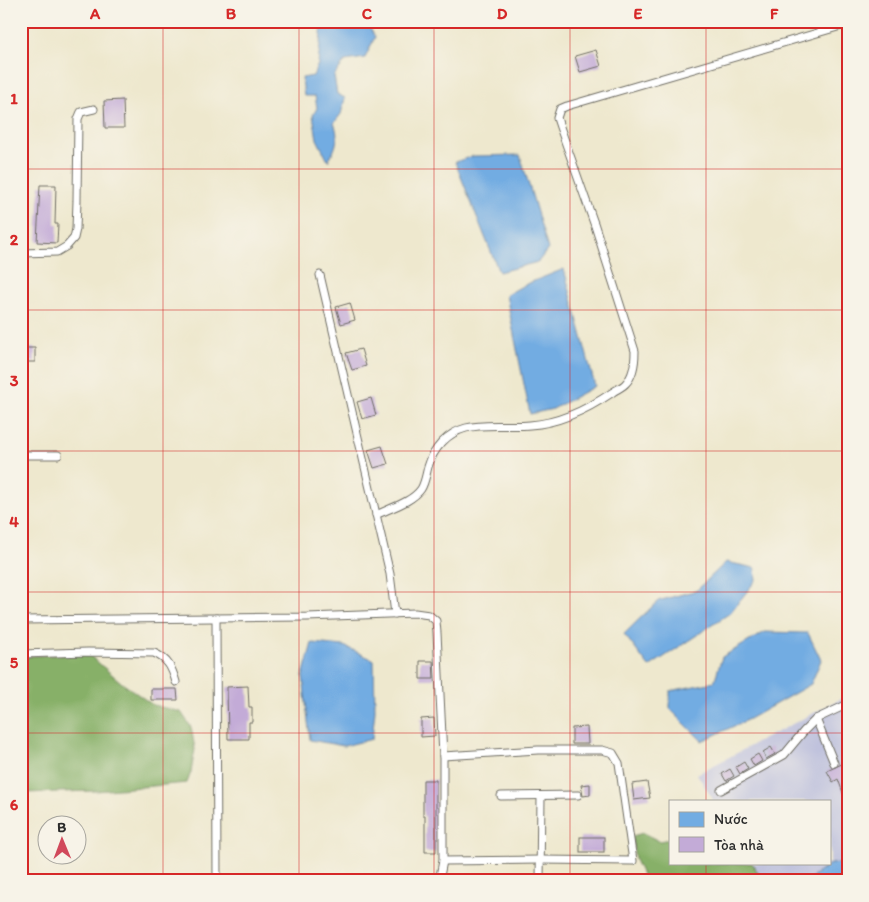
<svg xmlns="http://www.w3.org/2000/svg" width="869" height="902" font-family="Itim,sans-serif">
  <style>
    .industrial { fill: #c0c2dd }
    .forest { fill: #87b067; stroke: #596e49 }
    .water { fill: #72ace2; stroke: #4e6c86 }
    .building { fill: #c3abd7 }
    .lines { fill: none; stroke-linecap: round; stroke-linejoin: round }
    .lane-casing { stroke: #6f6d64; stroke-width: 9 }
    .lane { stroke: #fff; stroke-width: 7 }
    .grid { fill: none; stroke: #d62828; stroke-width: 1; stroke-opacity: 0.55 }
    .neatline { fill: none; stroke: #d62828; stroke-width: 2 }
    .grid-label { font-size: 16px; text-anchor: middle; font-weight: bold; fill: #d62828 }
  </style>
  <rect width="100%" height="100%" fill="#f7f3e8"/>
  <filter id="ink" filterUnits="userSpaceOnUse"><feTurbulence type="fractalNoise" baseFrequency=".02" numOctaves="2"/><feDisplacementMap in="SourceGraphic" scale="10" xChannelSelector="R" yChannelSelector="G"/><feConvolveMatrix kernelMatrix="1 2 1 2 8 2 1 2 1" color-interpolation-filters="sRGB"/></filter>
  <filter id="wash" filterUnits="userSpaceOnUse"><feTurbulence type="fractalNoise" baseFrequency=".0096" numOctaves="4" result="noise"/><feDisplacementMap in="SourceGraphic" scale="20" xChannelSelector="R" yChannelSelector="G"/><feGaussianBlur stdDeviation="1.12" result="paint"/><feColorMatrix in="noise" values="0 0 0 0 0 0 0 0 0 0 0 0 0 0 0 0 0 1.4 0 .05"/><feComposite in="paint" operator="in"/></filter>
  <g filter="url(#wash)">
    <rect width="100%" height="100%" fill="#eee8ce"/>
    <polygon class="industrial" points="848,695 848,881 763,881 752,863 830,863 830,801 714,801 697,774"/>
    <g class="forest">
      <polygon points="88,654 122,683 153,705 181,712 191,727 195,749 191,772 187,783 96,791 21,793 21,665 28,656"/>
      <polygon points="643,833 659,841 670,839 670,863 752,863 763,881 645,881 635,860 632,836"/>
    </g>
    <g class="water">
      <path d="M353,22L367,23L375,37L365,58L345,61L334,76L337,94L345,98L341,114L334,123C340,137 336,149 328,161L317,139L313,115L317,108L315,96H304L302,78L313,76L318,64L322,24Z"/>
      <polygon points="520,155 548,249 538,262 499,272 455,162 473,156"/>
      <polygon points="564,269 595,386 553,409 530,414 506,295 524,285"/>
      <polygon points="726,562 755,568 756,580 730,613 649,667 624,634 658,601 697,590"/>
      <polygon points="765,632 808,633 821,660 811,684 749,719 702,741 670,709 670,691 714,682 722,657"/>
      <polygon points="312,643 344,646 374,660 375,710 372,739 344,746 310,740 303,676"/>
      <polygon points="848,848 848,881 807,881 830,864 843,863 843,851"/>
    </g>
    <g id="blocks">
      <g class="building">
        <polygon points="596,50 601,66 580,72 575,56"/>
        <polygon points="123,100 124,128 105,128 104,101"/>
        <polygon points="40,185 56,185 55,224 58,224 57,243 37,242"/>
        <polygon points="350,303 355,320 341,324 336,307"/>
        <rect x="21" y="348" width="14" height="14"/>
        <polygon points="361,349 366,366 352,370 346,353"/>
        <polygon points="371,398 376,415 362,419 357,402"/>
        <polygon points="382,446 388,464 374,468 368,450"/>
        <polygon points="420,661 433,661 434,679 420,679"/>
        <polygon points="248,686 249,707 252,707 252,722 249,722 249,739 228,739 227,687"/>
        <polygon points="151,689 177,689 178,700 151,700"/>
        <polygon points="434,718 435,736 421,737 421,719"/>
        <polygon points="587,727 588,744 572,744 572,728"/>
        <polygon points="771,747 775,754 766,759 763,752"/>
        <polygon points="758,754 762,761 754,766 750,759"/>
        <polygon points="848,761 848,804 847,804 838,779 833,782 827,771"/>
        <polygon points="744,762 748,769 740,774 736,767"/>
        <polygon points="730,769 734,776 726,781 722,774"/>
        <polygon points="423,780 436,780 436,852 425,852 425,816 423,816"/>
        <polygon points="647,782 650,798 634,800 632,784"/>
        <polygon points="590,784 590,795 583,796 581,785"/>
        <rect x="580" y="837" width="24" height="15"/>
      </g>
    </g>
  </g>
  <g filter="url(#ink)">
    <use href="#blocks" fill-opacity="0" stroke="#6f6d64" stroke-width="1"/>
    <g class="lines">
      <g class="lane-casing">
        <g id="lane">
          <polyline points="21,253 57,252 67,246 74,238 76,229 77,201 78,119 81,112 94,109"/>
          <polyline points="320,275 390,574 395,614"/>
          <polyline points="21,455 58,455"/>
          <path d="M376,515C390,508 412,502 421,489C425,483 426,474 428,467C433,449 447,433 466,428C486,423 509,427 530,425C561,423 588,409 613,392C617,389 623,387 626,383C634,375 635,362 635,351L595,226L560,127L557,118L560,109L567,106L848,24"/>
          <polyline points="216,618 217,881"/>
          <polyline points="21,620 307,617 415,613 429,615 436,621 437,633 443,756 443,861 439,881"/>
          <path d="M21,654L88,652L154,653C168,659 172,668 176,682"/>
          <polyline points="816,719 834,763"/>
          <polyline points="443,756 538,750 602,750 613,753 619,763 633,861 540,860 443,861"/>
          <polyline points="721,790 784,755 804,731 816,719 848,704"/>
          <polyline points="501,796 578,795"/>
          <polyline points="540,881 541,796"/>
        </g>
      </g>
      <use href="#lane" class="lane"/>
    </g>
  </g>
  <path class="grid" d="M163,21V881M299,21V881M434,21V881M570,21V881M706,21V801M21,169H848M21,310H848M21,451H848M21,592H848M21,733H848M706,863V881"/>
  <rect width="869" height="902" fill="none" stroke="#f7f3e8" stroke-width="55"/>
  <rect x="669" y="800" width="162" height="65" fill="#f7f3e8" stroke="#a5a39c"/>
  <rect x="679" y="812" width="25" height="15" fill="#72ace2" stroke="#a5a39c"/>
  <text x="714" y="824" font-size="15" fill="#2b2b2b">Nước</text>
  <rect x="679" y="837" width="25" height="15" fill="#c3abd7" stroke="#a5a39c"/>
  <text x="714" y="850" font-size="15" fill="#2b2b2b">Tòa nhà</text>
  <g transform="translate(62 840) rotate(359)"><circle r="24" fill="#f7f3e8" stroke="#a5a39c"/>
  <path d="M0-4L9 19L0 12L-9 19Z" fill="#d1495b"/>
  <text y="-8" font-size="14" font-weight="bold" text-anchor="middle" fill="#2b2b2b">B</text>
  </g>
  <rect x="28" y="28" width="814" height="846" class="neatline"/>
  <g class="grid-label">
    <text x="95" y="19">A</text>
    <text x="231" y="19">B</text>
    <text x="367" y="19">C</text>
    <text x="502" y="19">D</text>
    <text x="638" y="19">E</text>
    <text x="774" y="19">F</text>
    <text x="14" y="104">1</text>
    <text x="14" y="245">2</text>
    <text x="14" y="386">3</text>
    <text x="14" y="527">4</text>
    <text x="14" y="668">5</text>
    <text x="14" y="810">6</text>
  </g>
</svg>
